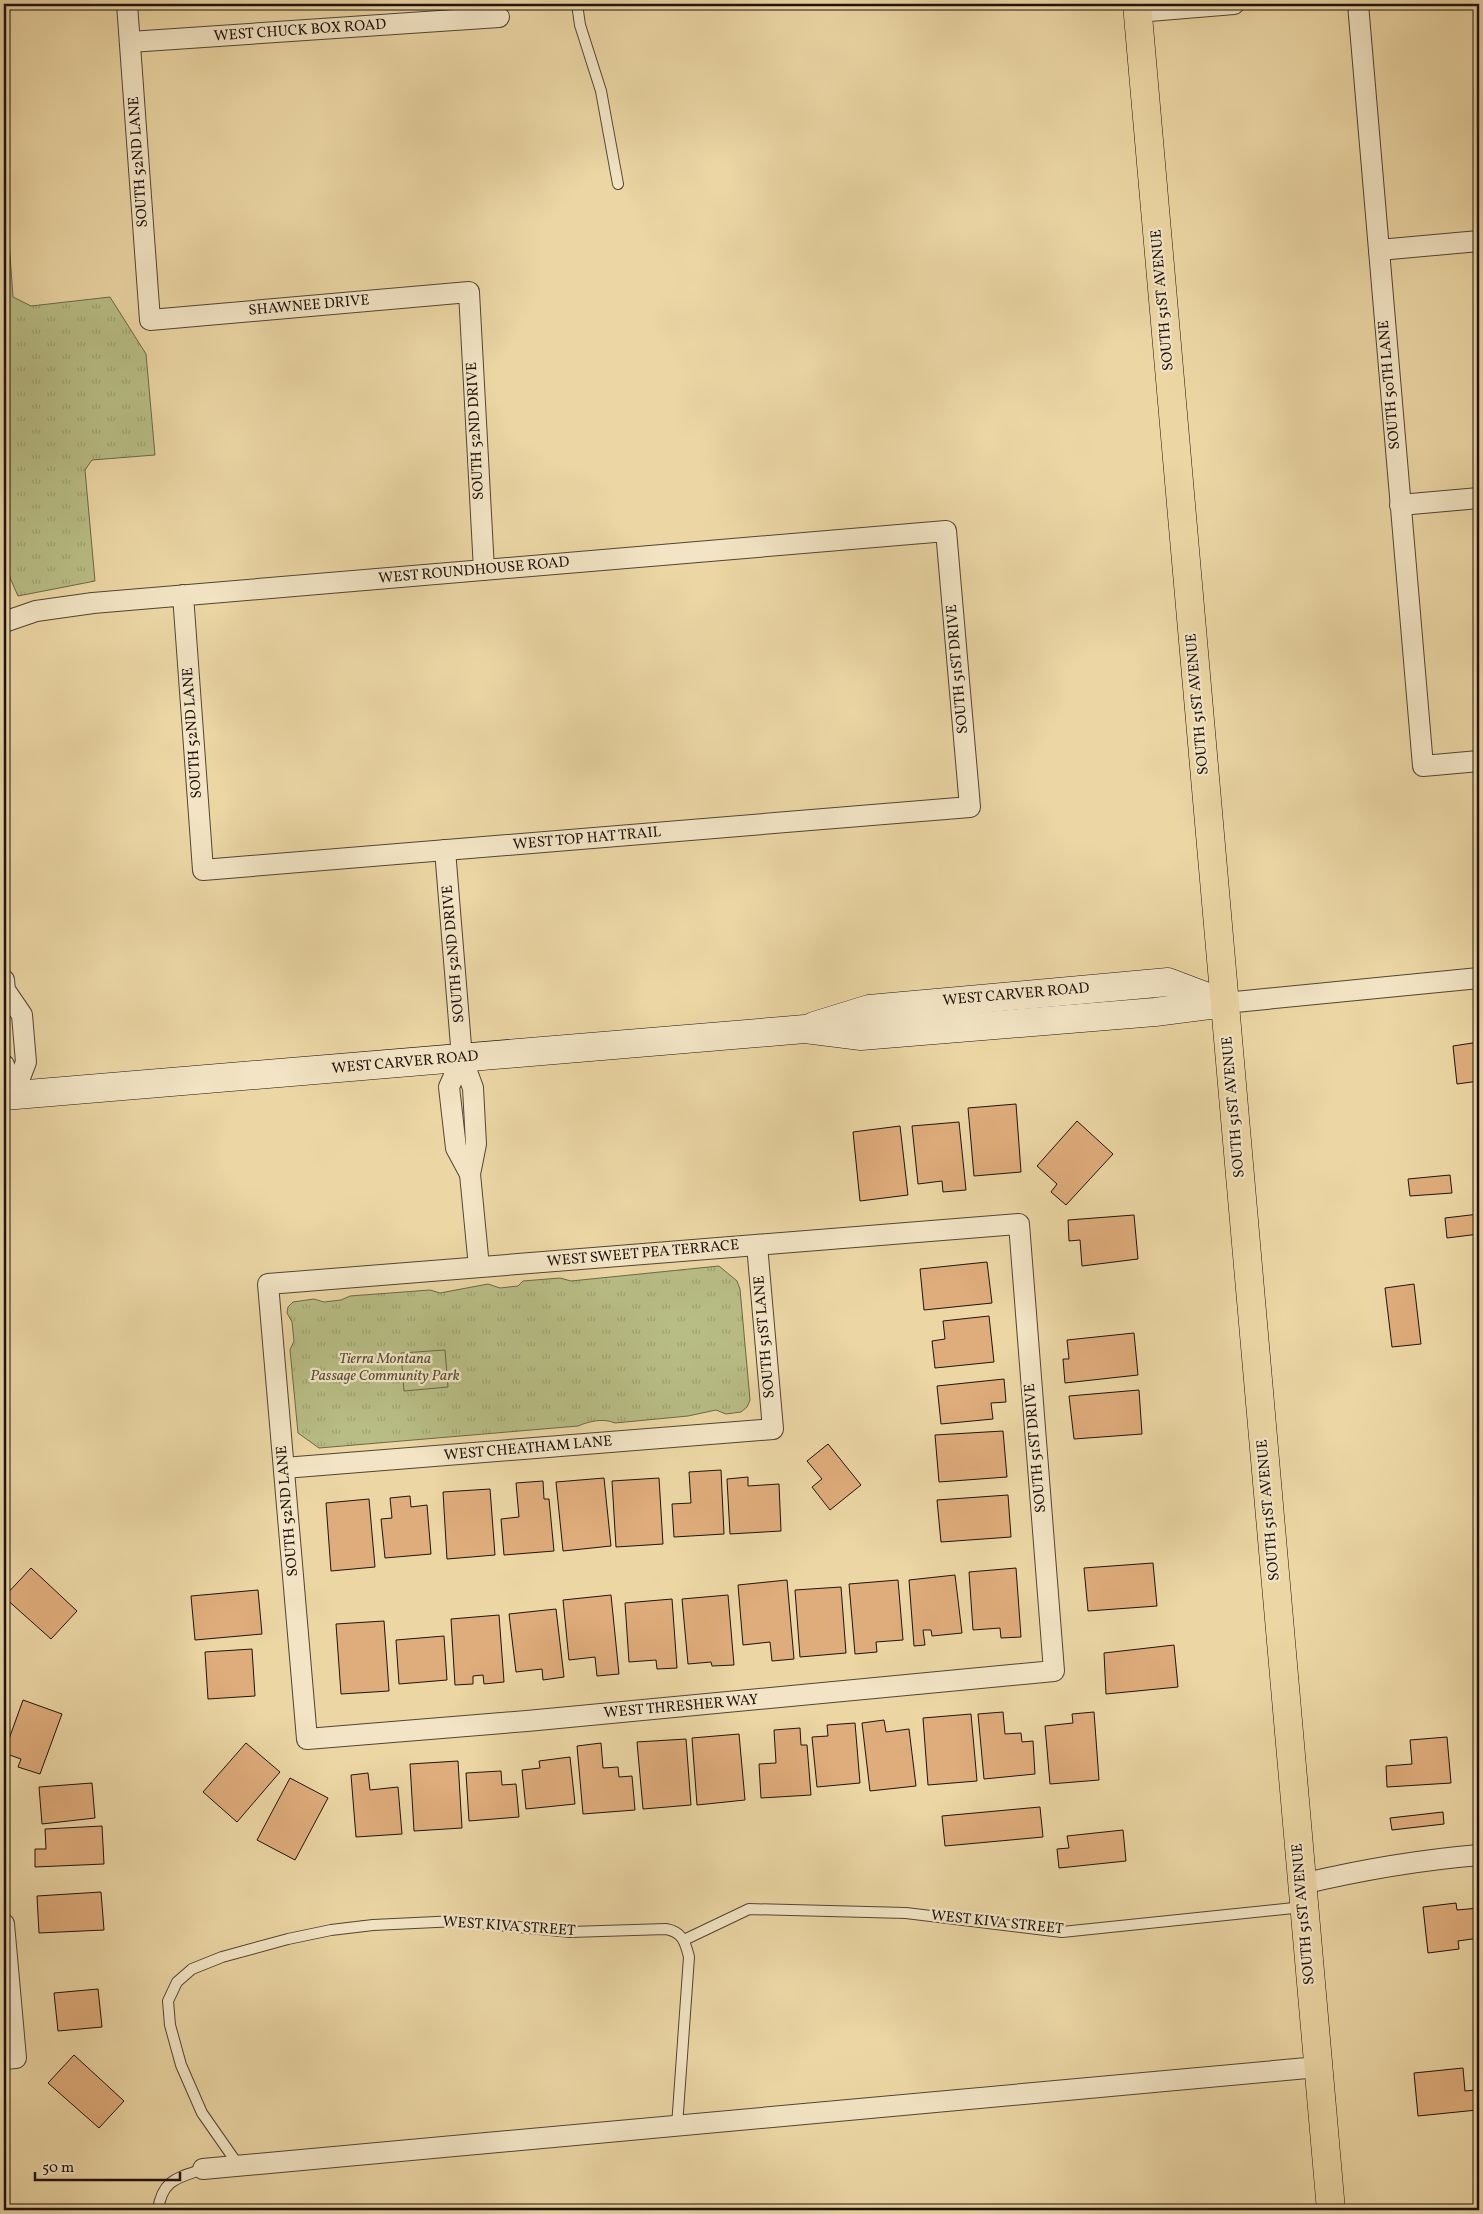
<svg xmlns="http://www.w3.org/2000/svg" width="1483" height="2214" font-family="Vollkorn,serif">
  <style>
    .park { fill: url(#park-tufts); stroke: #6b684a }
    .pitch { fill: #b8bd85; stroke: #6b684a }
    .building { fill: #dfac7b; stroke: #1e130e }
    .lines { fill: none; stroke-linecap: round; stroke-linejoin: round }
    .lane-casing { stroke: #514434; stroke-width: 12 }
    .street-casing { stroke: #514434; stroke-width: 22 }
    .secondary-casing { stroke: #1e130e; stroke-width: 29 }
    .primary-casing { stroke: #1e130e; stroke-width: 29 }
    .lane { stroke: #f2e4c4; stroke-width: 10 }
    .street { stroke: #f2e4c4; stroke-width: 20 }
    .secondary { stroke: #f2e4c4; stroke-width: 28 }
    .primary { stroke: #ebd6a4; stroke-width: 28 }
    .labels { text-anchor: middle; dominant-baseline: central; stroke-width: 4.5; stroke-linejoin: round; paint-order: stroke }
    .street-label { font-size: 15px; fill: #1e130e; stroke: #f2e4c4 }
    .park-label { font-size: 15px; font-style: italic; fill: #544e38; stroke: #f2e4c4 }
  </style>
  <defs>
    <pattern id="park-tufts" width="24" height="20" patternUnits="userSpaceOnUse" patternTransform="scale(1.25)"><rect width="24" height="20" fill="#b8bd85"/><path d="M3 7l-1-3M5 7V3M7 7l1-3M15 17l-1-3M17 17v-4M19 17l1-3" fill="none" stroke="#9ea272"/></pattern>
  </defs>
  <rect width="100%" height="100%" fill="#ebd6a4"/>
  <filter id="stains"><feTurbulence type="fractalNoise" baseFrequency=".004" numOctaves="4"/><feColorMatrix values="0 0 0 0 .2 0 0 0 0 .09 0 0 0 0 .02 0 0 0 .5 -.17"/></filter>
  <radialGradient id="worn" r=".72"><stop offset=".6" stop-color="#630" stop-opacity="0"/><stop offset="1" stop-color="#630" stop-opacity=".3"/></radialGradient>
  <g class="park">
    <polygon points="4,172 13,297 31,306 110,297 146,354 155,455 92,460 85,470 95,581 18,596 4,564"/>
    <path d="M719,1266L737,1281L740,1289L750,1400L747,1407L741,1412L726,1414L716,1410L688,1416L615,1423C603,1418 590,1421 578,1426L319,1448L298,1433L290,1350L294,1341L292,1322L287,1313L288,1307L293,1302L314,1299L324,1302L341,1300L350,1296L430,1290L440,1293L488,1284L500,1288L518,1286L523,1281L560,1278L571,1281Z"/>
  </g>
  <polygon class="pitch" points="445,1350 448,1387 404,1391 401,1353"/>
  <g class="building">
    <polygon points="1479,1042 1479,1081 1457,1084 1453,1046"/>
    <polygon points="1016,1104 1021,1172 974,1176 968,1108"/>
    <polygon points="1077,1121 1113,1154 1066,1205 1051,1192 1057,1184 1037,1166"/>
    <polygon points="959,1122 966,1190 943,1192 942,1181 918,1184 912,1126"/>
    <polygon points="900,1126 908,1195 860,1201 853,1132"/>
    <polygon points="1450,1175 1452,1193 1410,1196 1408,1179"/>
    <polygon points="1479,1214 1479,1234 1447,1238 1445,1218"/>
    <polygon points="1134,1215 1138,1259 1082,1266 1080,1240 1069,1241 1068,1220"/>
    <polygon points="987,1262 992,1303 924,1310 920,1269"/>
    <polygon points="1414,1284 1421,1344 1392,1347 1385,1288"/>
    <polygon points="989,1316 994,1362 935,1368 932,1341 945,1339 943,1321"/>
    <polygon points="1134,1333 1138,1375 1065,1383 1063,1359 1069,1359 1067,1340"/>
    <polygon points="1004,1379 1006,1402 991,1403 993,1419 941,1424 937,1386"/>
    <polygon points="1139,1390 1142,1434 1074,1439 1069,1396"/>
    <polygon points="1003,1431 1007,1477 939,1482 935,1435"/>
    <polygon points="828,1444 861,1485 830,1510 812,1487 822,1479 807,1461"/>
    <polygon points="721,1470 724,1534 674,1537 672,1504 691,1503 689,1472"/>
    <polygon points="748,1477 748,1486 779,1484 781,1531 730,1534 727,1479"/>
    <polygon points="604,1478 611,1546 563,1551 556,1482"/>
    <polygon points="659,1478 663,1544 616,1547 612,1481"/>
    <polygon points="543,1481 544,1499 549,1499 554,1551 504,1555 501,1519 519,1517 516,1483"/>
    <polygon points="490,1489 495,1555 447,1559 443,1492"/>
    <polygon points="1008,1495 1011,1537 941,1542 937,1500"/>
    <polygon points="410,1496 411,1507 427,1505 431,1554 385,1558 381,1519 392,1518 390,1498"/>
    <polygon points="369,1499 375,1567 331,1571 326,1503"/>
    <polygon points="1153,1563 1157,1606 1088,1611 1084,1568"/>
    <polygon points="31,1568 77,1611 51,1639 4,1597"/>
    <polygon points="1016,1568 1021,1637 1001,1638 1000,1628 973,1630 969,1572"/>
    <polygon points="955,1575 962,1633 932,1636 931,1630 923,1630 925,1645 914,1646 909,1580"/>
    <polygon points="787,1580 794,1659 772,1661 770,1642 743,1645 738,1585"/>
    <polygon points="898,1580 903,1640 876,1642 877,1652 855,1654 849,1584"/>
    <polygon points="841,1587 846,1653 800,1657 795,1590"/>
    <polygon points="258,1590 262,1634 195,1640 191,1596"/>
    <polygon points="611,1595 619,1674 597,1676 595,1657 569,1660 563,1600"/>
    <polygon points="728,1595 734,1665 712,1666 711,1662 688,1664 682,1599"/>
    <polygon points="672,1599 677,1668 657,1669 656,1660 629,1662 625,1603"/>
    <polygon points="556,1609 564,1677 543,1680 542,1669 516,1672 509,1614"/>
    <polygon points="499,1615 504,1682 484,1684 483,1675 473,1676 473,1684 455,1685 451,1619"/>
    <polygon points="384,1621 389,1691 341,1694 336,1624"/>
    <polygon points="444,1636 447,1680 399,1684 396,1640"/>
    <polygon points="1174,1645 1178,1687 1106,1694 1104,1653"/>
    <polygon points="252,1649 255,1696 208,1699 205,1652"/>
    <polygon points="23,1700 62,1714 40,1774 18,1767 21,1759 4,1753"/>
    <polygon points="1003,1712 1005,1734 1021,1733 1022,1742 1033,1741 1035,1774 984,1779 978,1714"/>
    <polygon points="1094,1712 1099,1780 1050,1784 1045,1726 1073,1723 1072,1714"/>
    <polygon points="971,1714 977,1781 928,1785 923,1718"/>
    <polygon points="884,1720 886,1732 909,1729 916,1786 870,1791 862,1723"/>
    <polygon points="855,1723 860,1783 817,1787 812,1737 828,1736 827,1725"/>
    <polygon points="800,1728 801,1745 807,1745 811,1795 761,1798 759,1764 776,1763 774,1730"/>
    <polygon points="739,1734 745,1800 697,1805 692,1738"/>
    <polygon points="1447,1737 1451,1783 1387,1787 1386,1766 1412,1764 1410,1740"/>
    <polygon points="686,1739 691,1805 643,1809 637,1742"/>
    <polygon points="246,1743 280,1772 237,1822 203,1792"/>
    <polygon points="601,1743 603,1768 618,1767 619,1777 632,1776 635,1810 583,1814 577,1746"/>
    <polygon points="570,1757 575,1804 526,1809 522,1770 540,1768 539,1761"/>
    <polygon points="458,1761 462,1828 414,1831 410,1764"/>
    <polygon points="501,1771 502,1785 516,1784 519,1817 469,1821 466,1773"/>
    <polygon points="368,1773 370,1790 398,1787 402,1834 356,1837 351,1775"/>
    <polygon points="290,1778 328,1798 295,1860 257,1840"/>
    <polygon points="92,1783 95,1818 42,1824 39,1787"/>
    <polygon points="1040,1807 1043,1837 945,1846 942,1816"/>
    <polygon points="1443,1812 1444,1824 1392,1830 1390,1818"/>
    <polygon points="102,1826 104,1864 35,1867 35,1849 46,1849 45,1829"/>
    <polygon points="1123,1830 1126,1861 1059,1868 1057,1849 1069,1848 1067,1836"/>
    <polygon points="101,1892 104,1930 39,1933 37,1896"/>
    <polygon points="1456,1903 1457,1910 1479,1908 1479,1938 1458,1941 1459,1949 1428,1953 1423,1907"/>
    <polygon points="98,1989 102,2027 58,2031 54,1993"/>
    <polygon points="74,2055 124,2101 99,2128 48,2083"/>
    <polygon points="1463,2068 1465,2091 1475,2090 1477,2110 1418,2116 1414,2073"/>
  </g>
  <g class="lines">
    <g class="lane-casing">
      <g id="lane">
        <polyline points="577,4 580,25 601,91 618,184"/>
        <polyline points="684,1940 749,1909 906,1913 1062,1932 1303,1907"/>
        <path d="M239,2166L202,2113L181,2065L170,2025L168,2001L177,1982L192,1969L222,1957L288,1939L331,1930L373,1925L457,1921L570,1932L666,1929C682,1932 685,1941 689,1957L677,2126"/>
        <path d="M158,2210C162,2180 177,2178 203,2169"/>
      </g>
    </g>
    <g class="street-casing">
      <g id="street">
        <polyline points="127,4 150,320 469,292 484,570"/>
        <polyline points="1358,4 1423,766 1479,761"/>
        <polyline points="1137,12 1234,4"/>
        <polyline points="130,42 499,17"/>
        <polyline points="1379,250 1479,241"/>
        <polyline points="1400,505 1479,498"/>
        <polyline points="4,622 36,611 93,603 946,531 970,807 203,870 183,595"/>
        <polyline points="445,850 462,1058 473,1088 476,1144 470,1174 479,1267"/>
        <polyline points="4,980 5,990 22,1015 26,1062 13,1096"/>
        <polyline points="1225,1003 1479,978"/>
        <polyline points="462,1058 449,1087 456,1148 470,1174"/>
        <polyline points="4,1065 13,1096"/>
        <polygon points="1019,1224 1054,1671 527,1721 307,1739 268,1284"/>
        <polyline points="284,1468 773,1429 757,1245"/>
        <path d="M1302,1884C1361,1870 1419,1860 1479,1855"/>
        <polyline points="4,1924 16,2058 4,2059"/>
        <polyline points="203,2169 1318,2067"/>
      </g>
    </g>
    <g class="secondary-casing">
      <g id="secondary">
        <polyline points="814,1026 869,1009 1168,982 1221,1002"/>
        <polyline points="4,1096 805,1029 861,1036 1155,1012 1225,1003"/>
      </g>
    </g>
    <g class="primary-casing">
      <polyline id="primary" points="1137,4 1331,2210"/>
    </g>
    <use href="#lane" class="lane"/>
    <use href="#street" class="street"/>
    <use href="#secondary" class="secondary"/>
    <use href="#primary" class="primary"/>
  </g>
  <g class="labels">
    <g class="street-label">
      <text transform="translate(300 31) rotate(-4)">WEST CHUCK BOX ROAD</text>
      <text transform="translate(139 162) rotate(-94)">SOUTH 52ND LANE</text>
      <text transform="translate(1163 300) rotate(-95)">SOUTH 51ST AVENUE</text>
      <text transform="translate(309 306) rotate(-5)">SHAWNEE DRIVE</text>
      <text transform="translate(1390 385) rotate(-95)">SOUTH 50TH LANE</text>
      <text transform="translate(476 431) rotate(-93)">SOUTH 52ND DRIVE</text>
      <text transform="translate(474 571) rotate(-5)">WEST ROUNDHOUSE ROAD</text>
      <text transform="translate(958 669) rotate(-95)">SOUTH 51ST DRIVE</text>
      <text transform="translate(1198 704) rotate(-95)">SOUTH 51ST AVENUE</text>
      <text transform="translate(193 733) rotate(-94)">SOUTH 52ND LANE</text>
      <text transform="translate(587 839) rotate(-5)">WEST TOP HAT TRAIL</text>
      <text transform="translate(454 954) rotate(-95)">SOUTH 52ND DRIVE</text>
      <text transform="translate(1016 995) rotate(-5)">WEST CARVER ROAD</text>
      <text transform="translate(405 1063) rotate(-5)">WEST CARVER ROAD</text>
      <text transform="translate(1234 1107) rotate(-95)">SOUTH 51ST AVENUE</text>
      <text transform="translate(643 1254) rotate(-5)">WEST SWEET PEA TERRACE</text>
      <text transform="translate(765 1337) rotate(-95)">SOUTH 51ST LANE</text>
      <text transform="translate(1036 1448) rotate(-95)">SOUTH 51ST DRIVE</text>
      <text transform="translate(528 1449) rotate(-5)">WEST CHEATHAM LANE</text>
      <text transform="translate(1269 1510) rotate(-95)">SOUTH 51ST AVENUE</text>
      <text transform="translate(288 1511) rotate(-95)">SOUTH 52ND LANE</text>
      <text transform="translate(681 1707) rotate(-5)">WEST THRESHER WAY</text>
      <text transform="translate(1304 1914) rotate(-95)">SOUTH 51ST AVENUE</text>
      <text transform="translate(997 1923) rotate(6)">WEST KIVA STREET</text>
      <text transform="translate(509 1927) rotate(4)">WEST KIVA STREET</text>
    </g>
    <g class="park-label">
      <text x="385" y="1359">Tierra Montana<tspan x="385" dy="17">Passage Community Park</tspan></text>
    </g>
  </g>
  <rect width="1483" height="2214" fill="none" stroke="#ebd6a4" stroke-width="20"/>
  <rect x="5" y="5" width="1473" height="2204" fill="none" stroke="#1e130e" stroke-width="2.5"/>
  <rect x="10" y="10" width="1463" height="2194" fill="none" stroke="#1e130e"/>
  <path d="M35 2172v8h145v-8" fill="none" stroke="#1e130e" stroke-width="2.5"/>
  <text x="42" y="2172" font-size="15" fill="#1e130e" stroke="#f2e4c4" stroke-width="4" paint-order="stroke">50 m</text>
  <rect width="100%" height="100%" filter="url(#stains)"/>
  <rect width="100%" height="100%" fill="url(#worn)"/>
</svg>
